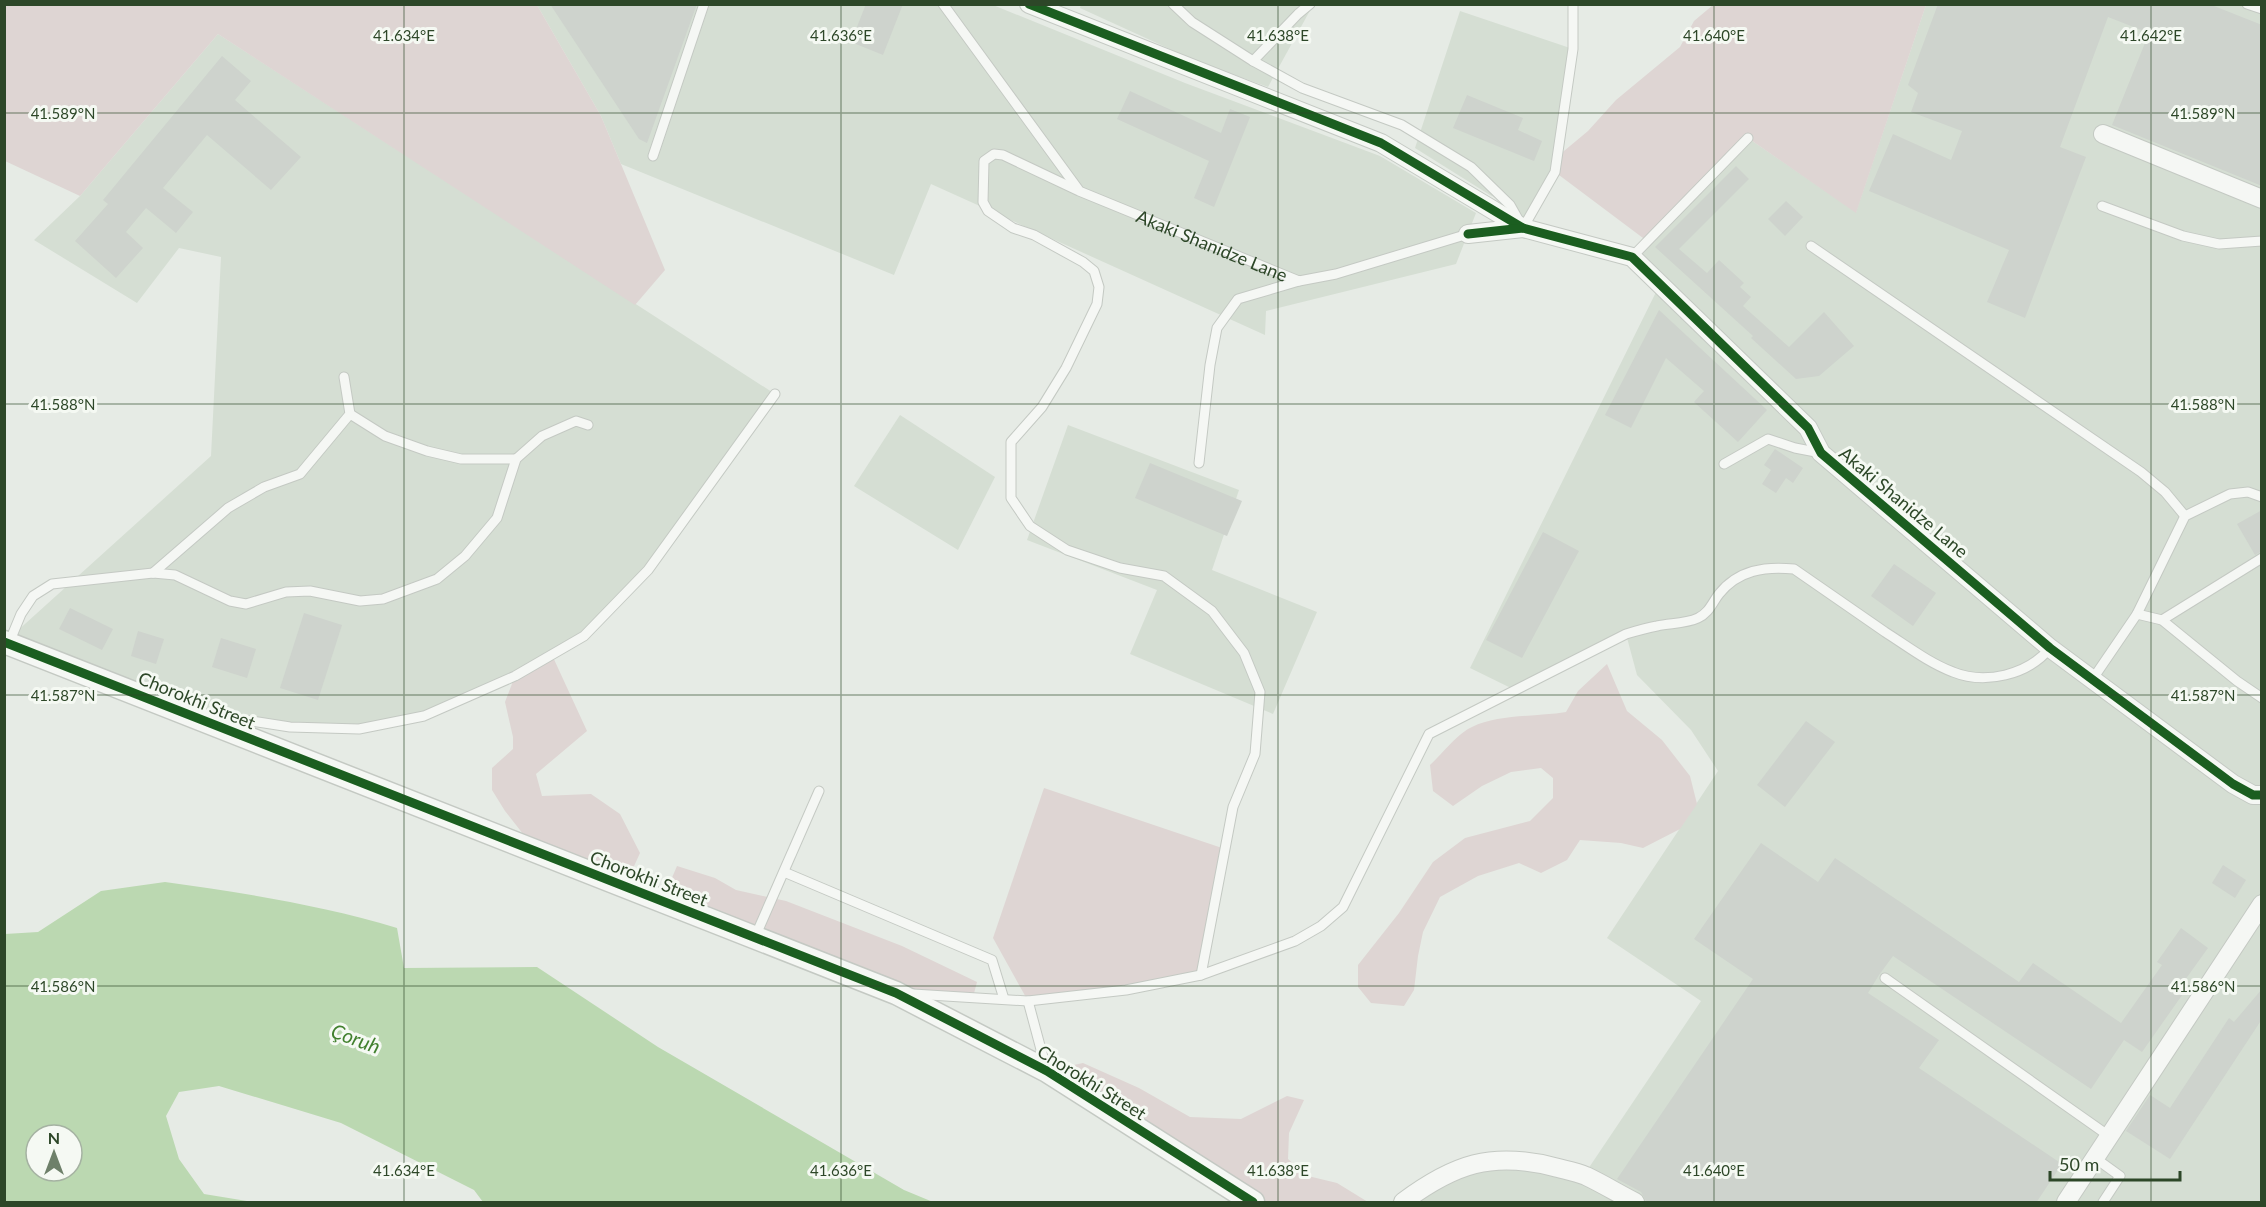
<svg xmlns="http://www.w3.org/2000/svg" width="2266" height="1207" font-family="Lato,sans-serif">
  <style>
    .built { fill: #d5ded3 }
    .green { fill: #ded5d3 }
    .water { fill: #bbd8b1; fill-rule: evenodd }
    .building { fill: #ced3cd }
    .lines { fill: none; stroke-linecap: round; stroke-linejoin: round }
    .service-casing { stroke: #c4c9c3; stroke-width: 11 }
    .minor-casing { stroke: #c4c9c3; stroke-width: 20 }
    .tertiary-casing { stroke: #c4c9c3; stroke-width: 25 }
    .service { stroke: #f5f7f4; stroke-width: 9 }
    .minor { stroke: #f5f7f4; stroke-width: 18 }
    .tertiary { stroke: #f5f7f4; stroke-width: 22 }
    .cycleway-casing { stroke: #f5f9f3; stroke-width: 13 }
    .cycleway { stroke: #1b5e20; stroke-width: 9 }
    .ticks { fill: none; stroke: #2d4728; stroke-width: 1.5; stroke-opacity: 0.45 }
    .labels { text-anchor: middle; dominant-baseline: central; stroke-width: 6; stroke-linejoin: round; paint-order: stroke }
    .street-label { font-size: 18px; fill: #2d4728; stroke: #f5f9f3 }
    .water-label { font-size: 20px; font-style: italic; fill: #41802e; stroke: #f5f9f3 }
    .ticks-label { font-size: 15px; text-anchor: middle; fill: #2d4728; stroke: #f5f9f3; stroke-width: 6; stroke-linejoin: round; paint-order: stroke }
  </style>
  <rect width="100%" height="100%" fill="#e6ebe5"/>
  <g class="built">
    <polygon points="1081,4 1313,5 1268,87 1196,61 1080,8"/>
    <polygon points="537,5 993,5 1185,83 1380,156 1476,213 1456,264 1266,311 1265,335 931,184 894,275 621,164 601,116"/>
    <polygon points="1926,5 2261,5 2261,1202 1403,1202 1498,1159 1584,1175 1701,1001 1607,938 1718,771 1691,730 1637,675 1626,634 1515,690 1470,668 1660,284 1632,257 1748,138 1856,212"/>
    <polygon points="1460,11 1573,49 1555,172 1523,228 1510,205 1490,195 1415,148"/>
    <polygon points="218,34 775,394 648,570 584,636 515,676 424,716 359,729 290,727 175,709 5,642 211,456 221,257 179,248 137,303 34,240 80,196"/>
    <polygon points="900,415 995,477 958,550 854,486"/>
    <polygon points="1068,425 1239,490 1212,570 1317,612 1273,714 1130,654 1157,590 1027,540"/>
  </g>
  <g class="green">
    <polygon points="5,4 537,5 601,116 665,270 635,305 218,34 80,196 5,161"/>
    <polygon points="1713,5 1926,5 1856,213 1748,138 1647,241 1555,172 1558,156 1588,131 1616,100 1680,47 1694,21"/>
    <polygon points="552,655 587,731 536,774 542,796 591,794 620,814 640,853 625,886 527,839 505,811 492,790 492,768 513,749 513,737 505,702 515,676"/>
    <path d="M1607,664L1627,711L1662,740L1690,776L1697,804L1680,829L1643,848L1621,843L1580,840L1567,860L1541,873L1519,863L1478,876L1440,897L1423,932L1418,956L1414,990L1404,1006L1371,1003L1358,987V965L1399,913L1433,862L1465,838L1530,821L1553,798V778L1541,768L1511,772L1482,786L1453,806L1433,791L1430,765C1441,755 1458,733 1472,727C1498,714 1536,717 1566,712L1578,691Z"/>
    <polygon points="1044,788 1225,849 1201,975 1028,1001 993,938"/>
    <polygon points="677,866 715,878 736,890 786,901 902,946 977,982 973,997 896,993 662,901"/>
    <polygon points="1083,1063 1139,1088 1190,1117 1241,1119 1287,1096 1304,1100 1289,1133 1288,1159 1308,1176 1337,1183 1368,1202 1253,1202 1047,1071"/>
  </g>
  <path class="water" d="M165,882C244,893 321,905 397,928L404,968L537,967L658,1047L904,1190L933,1202H483L474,1190L341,1123L219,1086L179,1092L166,1116L179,1159L204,1194L253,1202H5V934L38,932L101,891ZM36,1135H72V1171H36Z"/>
  <g class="building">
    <polygon points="550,4 697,4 647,143 639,139"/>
    <polygon points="866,4 903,4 883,55 851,42"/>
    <polygon points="1938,4 2209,4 2262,25 2262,186 2112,125 2149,33 2108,17 2060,147 2086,157 2025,318 1987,302 2009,250 1869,191 1893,134 1951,160 1962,131 1911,112 1918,93 1908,85"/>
    <polygon points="222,56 251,81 235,100 301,157 271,190 207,135 163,188 193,212 176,233 146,208 126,232 143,248 116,278 75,241 108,204 103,200"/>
    <polygon points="1130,91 1221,133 1230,109 1250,117 1214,207 1194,198 1209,161 1117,119"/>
    <polygon points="1467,95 1523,118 1518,130 1542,141 1534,161 1453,128"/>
    <polygon points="1736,166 1749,179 1679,249 1707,273 1719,260 1744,283 1740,287 1751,297 1743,306 1789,347 1824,312 1854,346 1819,376 1796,379 1751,338 1753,336 1655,247"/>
    <polygon points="1786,201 1803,217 1785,236 1768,219"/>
    <polygon points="1659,310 1767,410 1738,442 1694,402 1704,391 1666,358 1631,428 1605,415"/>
    <polygon points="1775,449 1803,468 1793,483 1786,478 1776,493 1762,484 1771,470 1764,465"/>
    <polygon points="1150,463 1242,501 1227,536 1135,498"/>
    <polygon points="2262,510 2262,551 2255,555 2237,524"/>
    <polygon points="1543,532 1579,551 1522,658 1486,640"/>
    <polygon points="1894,564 1936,593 1913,626 1871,596"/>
    <polygon points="70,608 113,629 102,650 59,629"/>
    <polygon points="304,613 342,625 318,700 280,688"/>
    <polygon points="138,631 164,639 156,664 131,656"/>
    <polygon points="221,638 256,649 247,678 212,667"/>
    <polygon points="1806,721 1835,742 1785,807 1757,785"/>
    <polygon points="1761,843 1818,882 1835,858 2019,982 2033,963 2121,1023 2162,965 2157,962 2181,928 2208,948 2180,987 2185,991 2142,1052 2124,1040 2091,1089 1893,956 1879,975 1868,993 1939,1040 1919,1068 2062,1164 2036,1203 1647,1203 1641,1192 1617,1179 1753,979 1694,939"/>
    <polygon points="2223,865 2246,880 2235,898 2212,883"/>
    <polygon points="2262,989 2262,1019 2170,1159 2126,1131 2150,1095 2170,1108 2229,1018 2234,1022"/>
  </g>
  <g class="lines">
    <g class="service-casing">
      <g id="service">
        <polyline points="943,4 1078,189"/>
        <polyline points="1173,4 1192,22 1253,61 1302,88 1402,125 1471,167 1510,205 1519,221"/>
        <polyline points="2247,4 2262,9"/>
        <polyline points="1253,61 1298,14 1310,4"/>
        <polyline points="653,156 704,4"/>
        <polyline points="2102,206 2183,236 2219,244 2262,241"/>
        <polyline points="1523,228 1555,172 1573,49 1573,4"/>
        <polyline points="1811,246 2141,472 2165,492 2185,516"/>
        <polyline points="1632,257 1748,138"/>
        <polyline points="350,414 385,436 427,451 461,459 516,459"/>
        <polyline points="1199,463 1210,365 1217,328 1238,299 1299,281"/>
        <polyline points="1724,464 1768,439 1795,448 1821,453"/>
        <polyline points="153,573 228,508 264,487 300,474 350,414 344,377"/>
        <polyline points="2137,614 2162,620 2237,681 2262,698"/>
        <polyline points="2162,620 2262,558"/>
        <polyline points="9,643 21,614 33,596 52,584 153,573 175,575 230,601 246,604 286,592 310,591 360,601 383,599 437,579 465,556 497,518 516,459 542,436 576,421 588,425"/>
        <polyline points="2092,680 2137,614 2185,516 2230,494 2248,492 2262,497"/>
        <polyline points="213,715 290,727 359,729 424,716 515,676 584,636 648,570 775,394"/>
        <polyline points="784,872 992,960 1004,999"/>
        <polyline points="755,937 819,791"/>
        <path id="s1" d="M1201,975L1233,807L1255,754L1260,692L1244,653L1212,611L1164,576L1120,568L1067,550L1030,526L1011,498V442L1042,407L1066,368L1097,304L1099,287L1094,271L1083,262L1034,235L1013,228L988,211L983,202L984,161L994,154L1003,155L1079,191L1299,281L1336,274L1468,234"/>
        <polyline points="1885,978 2109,1136"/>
        <path d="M913,994L1028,1001L1126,990L1201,975L1295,941L1321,926L1343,907L1429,734L1626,634C1636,631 1646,628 1657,626C1671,623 1685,624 1698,618C1709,613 1712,603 1719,594C1738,570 1765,566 1794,569C1824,590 1855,611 1885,632C1907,646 1929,663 1953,672C1985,685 2028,675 2050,648"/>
        <polyline points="1028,1001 1046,1068"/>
        <polyline points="2095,1158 2120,1176 2103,1202"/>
      </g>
    </g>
    <g class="minor-casing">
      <g id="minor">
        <polyline points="1029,4 1381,143 1523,228"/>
        <polyline points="2103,134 2262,199"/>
        <polyline points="1468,234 1523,228 1632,257 1808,428 1821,453 2050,648 2233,784 2253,795 2262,795"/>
        <path d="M1403,1202C1454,1164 1492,1151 1554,1167C1565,1170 1576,1172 1586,1176C1603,1184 1619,1194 1635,1202"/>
        <polyline points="2066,1202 2262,904"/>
      </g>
    </g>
    <g class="tertiary-casing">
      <polyline id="tertiary" points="4,642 896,993 1047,1071 1253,1202"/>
    </g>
    <use href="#service" class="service"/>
    <use href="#minor" class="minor"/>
    <use href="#tertiary" class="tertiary"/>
    <g class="cycleway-casing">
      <g id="cycleway">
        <polyline points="1029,4 1381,143 1523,228"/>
        <polyline points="1468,234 1523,228 1632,257 1808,428 1821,453 2050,648 2233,784 2253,795 2262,795"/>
        <polyline points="4,642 896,993 1047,1071 1253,1202"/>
      </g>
    </g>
    <use href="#cycleway" class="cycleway"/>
  </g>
  <path class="ticks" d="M404,4V1202M841,4V1202M1278,4V1202M1714,4V1202M2151,4V1202M4,113H2262M4,404H2262M4,695H2262M4,986H2262"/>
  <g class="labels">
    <g class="street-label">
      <text stroke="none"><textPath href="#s1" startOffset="1300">Akaki Shanidze Lane</textPath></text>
      <text transform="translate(1904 502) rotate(40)">Akaki Shanidze Lane</text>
      <text transform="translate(197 700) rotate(22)">Chorokhi Street</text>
      <text transform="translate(649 878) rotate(21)">Chorokhi Street</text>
      <text transform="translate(1092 1082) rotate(32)">Chorokhi Street</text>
    </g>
    <g class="water-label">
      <text transform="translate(356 1038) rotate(20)">Çoruh</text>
    </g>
  </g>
  <g class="ticks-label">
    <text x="404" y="41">41.634°E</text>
    <text x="841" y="41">41.636°E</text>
    <text x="1278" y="41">41.638°E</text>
    <text x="1714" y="41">41.640°E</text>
    <text x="2151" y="41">41.642°E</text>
    <text x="63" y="119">41.589°N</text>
    <text x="2203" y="119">41.589°N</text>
    <text x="63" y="410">41.588°N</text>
    <text x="2203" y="410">41.588°N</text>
    <text x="63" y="701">41.587°N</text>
    <text x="2203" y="701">41.587°N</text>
    <text x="63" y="992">41.586°N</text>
    <text x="2203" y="992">41.586°N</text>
    <text x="404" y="1176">41.634°E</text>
    <text x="841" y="1176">41.636°E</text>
    <text x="1278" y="1176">41.638°E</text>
    <text x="1714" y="1176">41.640°E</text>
  </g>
  <rect width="2266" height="1207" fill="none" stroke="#2d4728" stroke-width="12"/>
  <g transform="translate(54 1153)"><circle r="28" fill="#f5f9f3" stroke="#a5b2a2" stroke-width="1.5"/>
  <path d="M0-4.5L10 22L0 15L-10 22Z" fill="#6e806a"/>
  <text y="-9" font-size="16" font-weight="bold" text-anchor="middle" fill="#2d4728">N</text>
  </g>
  <path d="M2050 1171v9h130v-9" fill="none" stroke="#2d4728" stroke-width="3"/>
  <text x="2059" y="1171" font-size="18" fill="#2d4728" stroke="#f5f9f3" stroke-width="4.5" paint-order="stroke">50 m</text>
</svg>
